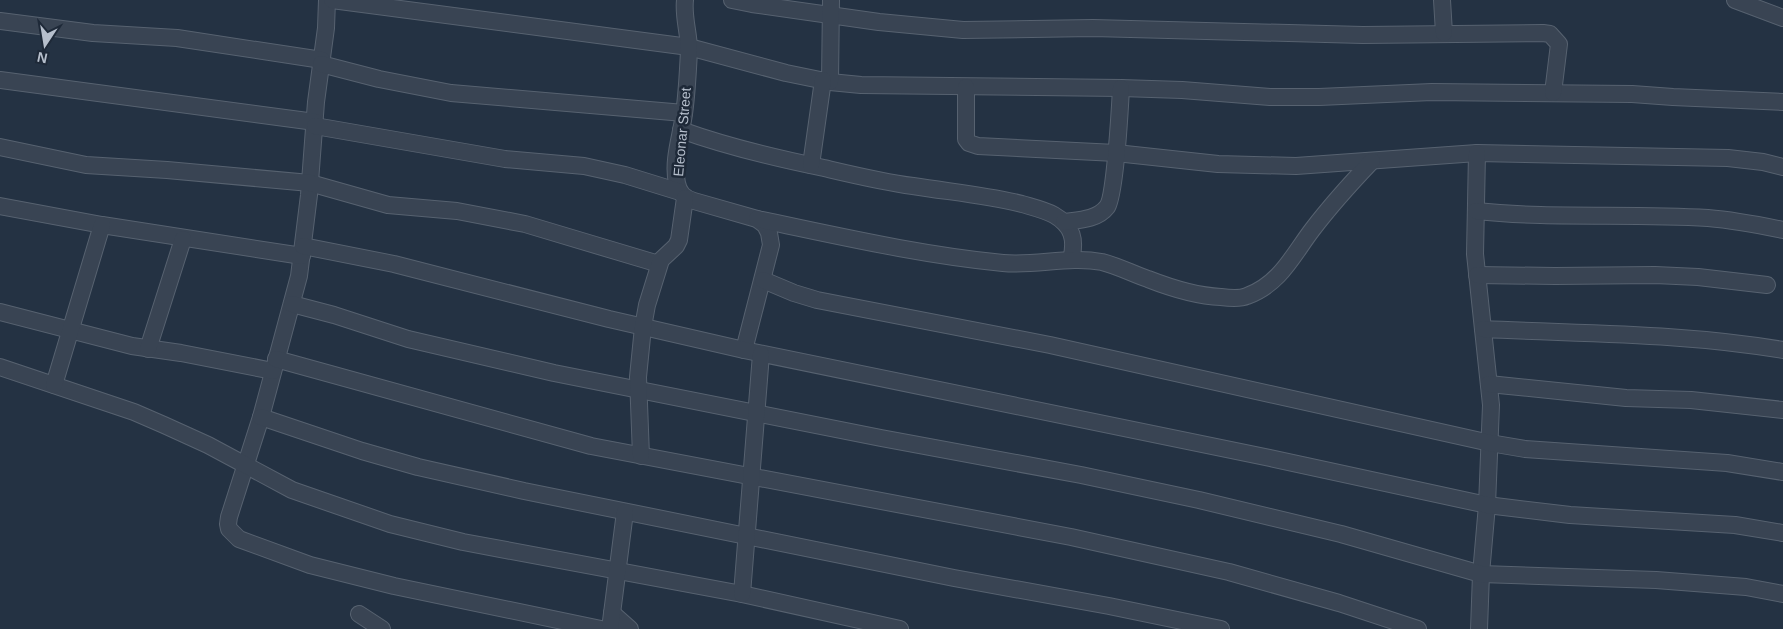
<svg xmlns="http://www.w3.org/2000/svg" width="1783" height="629" font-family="Arial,sans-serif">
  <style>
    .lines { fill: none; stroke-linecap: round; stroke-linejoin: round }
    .street-casing { stroke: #576270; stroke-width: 18 }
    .street { stroke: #394453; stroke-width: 16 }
    .labels { text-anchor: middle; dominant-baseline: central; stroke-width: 5; stroke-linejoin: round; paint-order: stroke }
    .street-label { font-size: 14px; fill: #b6bfcc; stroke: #1e2938 }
  </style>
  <rect width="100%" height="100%" fill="#243243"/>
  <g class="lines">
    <g class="street-casing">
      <g id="street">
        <polyline points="327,0 326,28 316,102 309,195 299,276 261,417 229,517 228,524 229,529 239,539 310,565 394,586 601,629"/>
        <polyline points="332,0 689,47 786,73 830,82 861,85 1121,88 1182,90 1270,97 1319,97 1432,92 1632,94 1673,97 1783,102"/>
        <path d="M685,0C683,17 689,33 689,50C688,71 687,93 684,114C681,136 672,161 677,183C679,193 684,198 694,201L757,219L765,225L769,233L771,245L744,350"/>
        <polyline points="732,0 752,4 879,22 963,30 1093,28 1363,35 1543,33 1550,34 1559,44 1553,93"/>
        <polyline points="1442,0 1444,33"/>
        <polyline points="1735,0 1783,18"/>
        <polyline points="0,21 93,33 177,38 322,60"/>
        <polyline points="321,64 379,79 451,93 684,113"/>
        <polyline points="0,80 315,122"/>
        <polyline points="830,82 831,0"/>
        <polyline points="966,87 966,139 969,143 978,146 1116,153 1218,164 1296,166 1477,153 1728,158 1763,162 1783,167"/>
        <polyline points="315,126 505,159 584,166 625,175 680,192"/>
        <path d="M681,130C728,147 775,158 824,168C854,175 883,182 913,186C950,192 986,195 1022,204C1032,207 1045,210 1054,215C1073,226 1076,240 1071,260"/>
        <polyline points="0,147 86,165 167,170 310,183 388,205 457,211 525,224 659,264"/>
        <polyline points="1477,153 1475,254 1491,405 1487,505 1481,574 1479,629"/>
        <polyline points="811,165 823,80"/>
        <polyline points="0,206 102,225 302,256"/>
        <path d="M1476,211C1553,219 1631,213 1708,218C1733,220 1759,225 1783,230"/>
        <path d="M757,219C839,236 920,255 1003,263C1036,266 1069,256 1102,262C1118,266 1133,274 1148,279C1171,288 1196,296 1221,297C1229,298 1240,299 1247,296C1280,284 1293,255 1312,230C1331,205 1351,183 1372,161"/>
        <path d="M1064,222C1078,220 1097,220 1107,207C1115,197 1120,107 1121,88"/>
        <polyline points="303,246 394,264 609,319 744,350 1270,458 1487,505 1570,515 1735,525 1783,533"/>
        <polyline points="1477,275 1555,276 1655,275 1698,277 1767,285"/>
        <polyline points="763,280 794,293 817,300 1050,345 1490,443 1525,449 1727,463 1783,472"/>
        <polyline points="292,304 334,315 408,339 554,373 881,438 1081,475 1199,500 1341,534 1481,574 1656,580 1746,587 1783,594"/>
        <polyline points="0,312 132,346 181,353 273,371"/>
        <path d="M1483,329C1584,334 1684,333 1783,350"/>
        <polyline points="148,349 183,239"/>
        <polyline points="276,359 591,446 1071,537 1229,572 1339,603 1418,629"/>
        <polyline points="0,367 134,412 164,425 208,445 292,490 390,524 463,542 742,594 900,629"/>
        <polyline points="1489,384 1626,398 1691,400 1783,410"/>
        <polyline points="54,385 102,225"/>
        <polyline points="261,417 362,451 418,467 524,491 954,578 1109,606 1221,629"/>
        <polyline points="641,456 638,377 643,327 647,305 661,260 676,246 679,240 685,198"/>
        <polyline points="742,594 761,354"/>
        <polyline points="612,613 630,629"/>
        <polyline points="359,614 382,629"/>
        <polyline points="610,629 625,512"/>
      </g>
    </g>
    <use href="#street" class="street"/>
  </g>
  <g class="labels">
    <g class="street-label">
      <text transform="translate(682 132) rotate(-85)">Eleonar Street</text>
    </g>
  </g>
  <g transform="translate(45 45) rotate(192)" stroke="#1e2938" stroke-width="4" paint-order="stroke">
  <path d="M0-4L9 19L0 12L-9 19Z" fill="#b6bfcc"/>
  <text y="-8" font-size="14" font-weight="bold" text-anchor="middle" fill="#b6bfcc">N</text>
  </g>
</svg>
